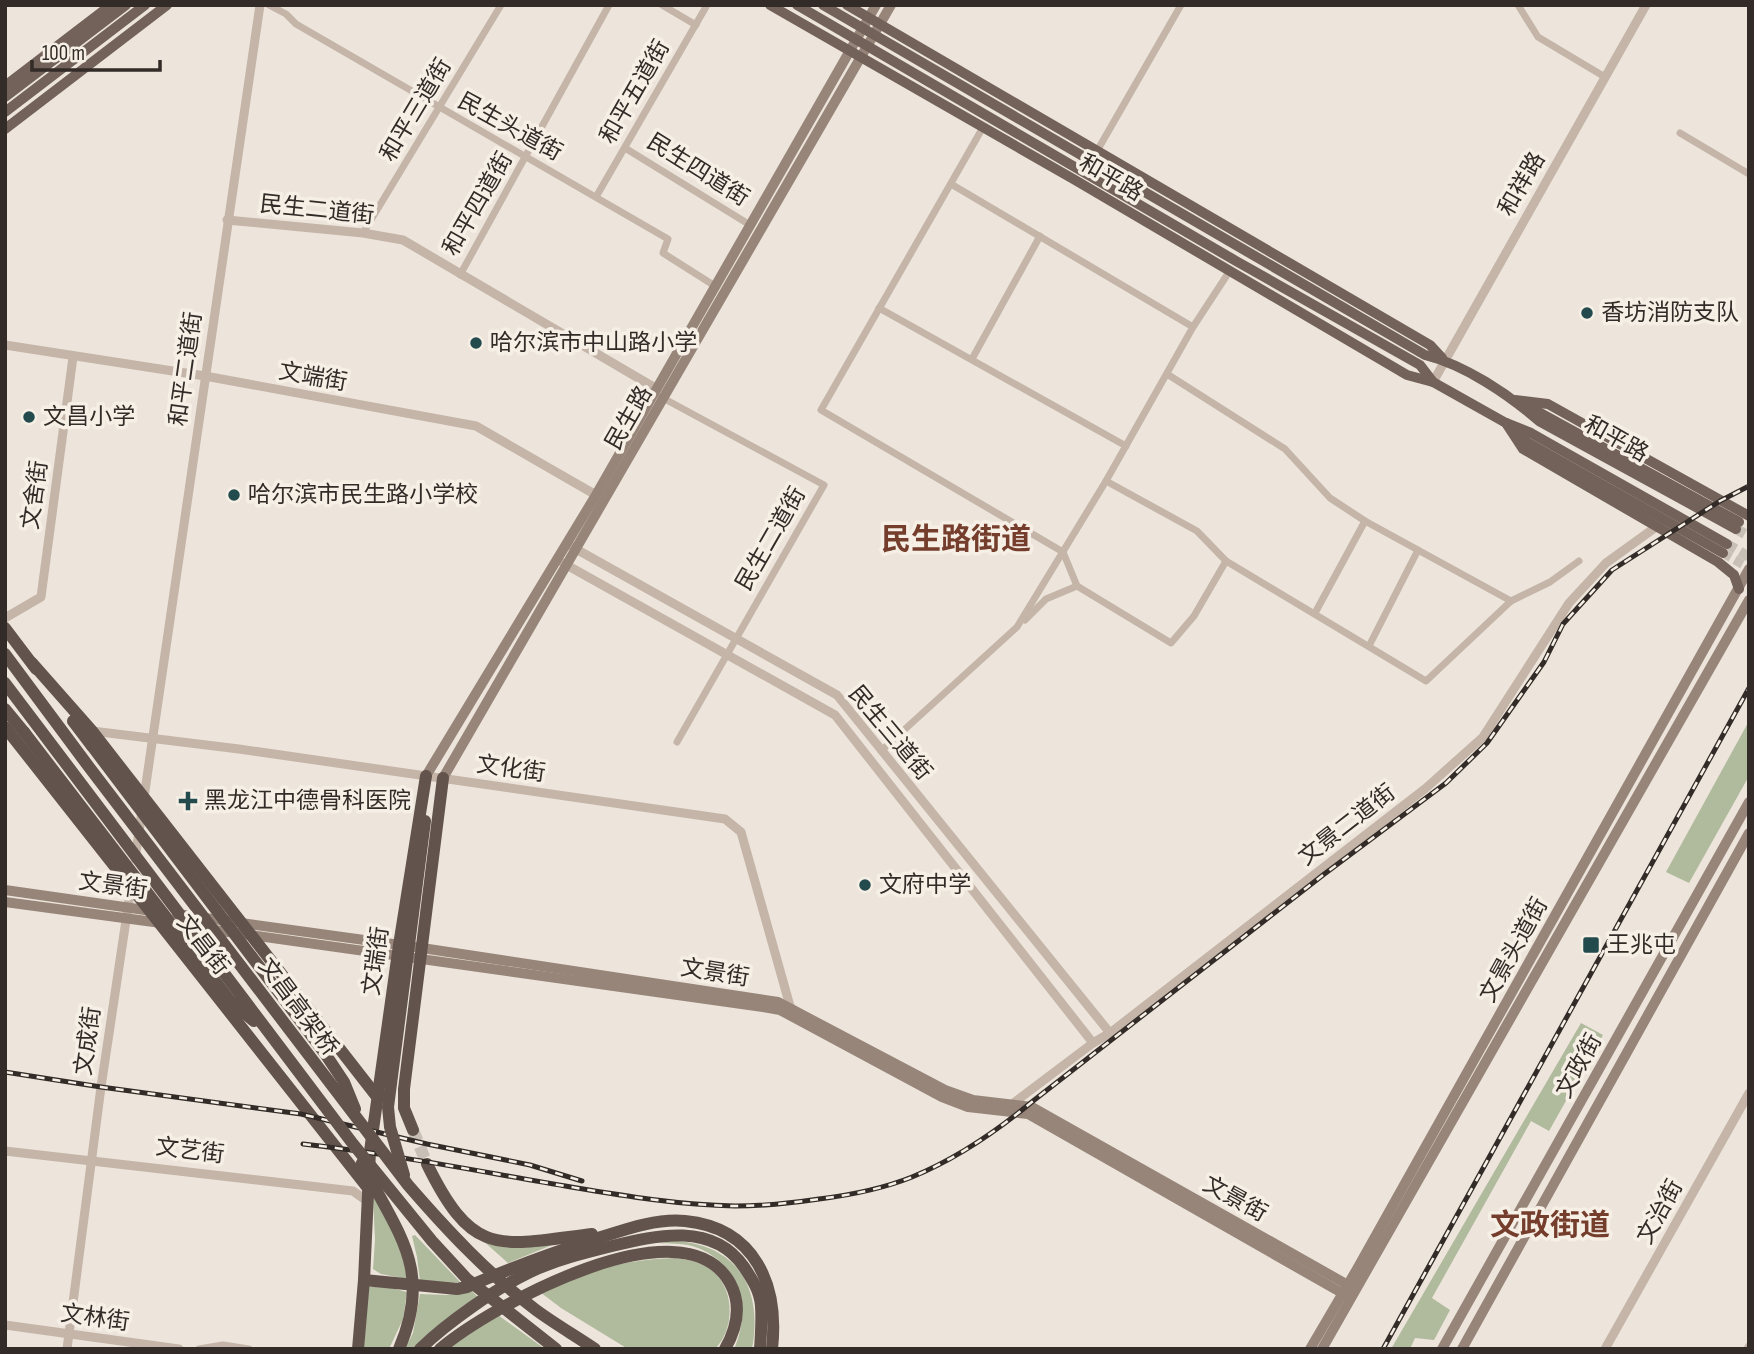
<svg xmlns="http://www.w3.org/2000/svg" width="1754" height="1354" font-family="'Sofia Sans Condensed','Noto Sans SC',sans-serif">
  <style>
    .green { fill: #b0ba9d }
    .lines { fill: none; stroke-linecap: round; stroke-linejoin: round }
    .tertiary-tunnel { stroke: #c8c0b7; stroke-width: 9; stroke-dasharray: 9 4.5; stroke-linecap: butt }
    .primary-tunnel { stroke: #c8c0b7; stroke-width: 10; stroke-dasharray: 10 5; stroke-linecap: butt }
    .trunk-tunnel { stroke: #c8c0b7; stroke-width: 12; stroke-dasharray: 12 6; stroke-linecap: butt }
    .minor { stroke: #c4b5a8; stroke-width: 7 }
    .tertiary { stroke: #c4b5a8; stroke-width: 9 }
    .secondary { stroke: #97857a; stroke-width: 10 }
    .primary { stroke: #72625a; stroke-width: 10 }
    .trunk { stroke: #62544d; stroke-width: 12 }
    .rail-casing { stroke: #322b27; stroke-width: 5 }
    .rail { stroke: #f6efe6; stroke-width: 2.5; stroke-dasharray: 8; stroke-linecap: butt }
    .trunk-bridge { stroke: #62544d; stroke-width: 12 }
    .poi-dot { fill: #234a4d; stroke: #f6efe6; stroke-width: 2.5 }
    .labels { text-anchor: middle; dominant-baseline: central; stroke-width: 7; stroke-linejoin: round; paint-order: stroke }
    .street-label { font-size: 23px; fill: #322b27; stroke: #f6efe6 }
    .poi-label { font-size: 23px; fill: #322b27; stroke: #f6efe6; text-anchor: start }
    .district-label { font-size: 30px; font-weight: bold; fill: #753e2c; stroke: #f6efe6 }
  </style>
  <rect width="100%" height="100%" fill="#ede5db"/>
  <g class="green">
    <polygon points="1749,721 1749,776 1689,883 1666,872"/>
    <polygon points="1581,1023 1603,1035 1549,1131 1531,1121 1432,1298 1450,1310 1434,1340 1415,1338 1410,1349 1391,1349"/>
    <polygon points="373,1195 399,1238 407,1279 381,1274 373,1269 375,1240"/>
    <polygon points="415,1235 460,1282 447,1284 420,1281 417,1257 412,1236"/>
    <polygon points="481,1239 557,1243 508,1263"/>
    <path d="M677,1241C739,1246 763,1290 752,1349H734C753,1307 738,1260 692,1246C681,1243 670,1244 658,1243Z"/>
    <path d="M674,1258C688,1259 704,1263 715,1273C735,1293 734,1330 715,1349H628L561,1308L540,1292C581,1271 629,1259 674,1258Z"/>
    <polygon points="383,1286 407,1292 403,1319 389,1349 362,1349 369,1287"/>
    <polygon points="472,1291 479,1298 434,1329 413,1349 405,1349 413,1333 420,1294 447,1295"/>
    <polygon points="498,1315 545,1349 446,1349"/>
  </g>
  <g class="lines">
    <polyline class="tertiary-tunnel" points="1723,553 1749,568"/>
    <g class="primary-tunnel">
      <polyline points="1736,529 1749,536"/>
      <polyline points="1727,544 1749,557"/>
    </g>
    <polyline class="trunk-tunnel" points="413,1130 427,1164"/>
    <g class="minor">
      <polyline points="269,5 286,14 296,24 668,239 663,253 715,286"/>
      <polyline points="662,5 696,25"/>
      <polyline points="1518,5 1538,37 1605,77"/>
      <polyline points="982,129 821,410 1063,552 1077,586 1171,643 1194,616 1226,561 1197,531 1106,481"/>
      <polyline points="1680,133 1749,174"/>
      <polyline points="625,148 750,225"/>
      <polyline points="1097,151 1181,5"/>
      <polyline points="951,184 1193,327"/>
      <polyline points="596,197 707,5"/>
      <polyline points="363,233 501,5"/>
      <polyline points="460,275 609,5"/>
      <polyline points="879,308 1126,446"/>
      <polyline points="972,359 1040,236"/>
      <polyline points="1167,374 1285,449 1330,498 1365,521 1511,601"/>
      <polyline points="661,397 824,485 677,742"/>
      <polyline points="1226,561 1426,681 1511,601 1550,582 1579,561"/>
      <polyline points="1315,613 1365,521"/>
      <polyline points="1025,620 1046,599 1077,586"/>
      <polyline points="1369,646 1418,550"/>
      <polyline points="881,751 1017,627 1106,481 1193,327 1229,272"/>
      <polyline points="199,1349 223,1345 249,1349"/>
    </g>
    <g class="tertiary">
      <polyline points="227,220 363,233 403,240 657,389"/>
      <polyline points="5,345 205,376 476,426 596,495"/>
      <polyline points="1433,382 1646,5"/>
      <polyline points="567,544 837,695 1110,1033"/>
      <polyline points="563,563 835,715 1093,1043"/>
      <polyline points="5,618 41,597 73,357"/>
      <polyline points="92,731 239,749 725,819 741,832 790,1006"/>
      <polyline points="135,859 260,5"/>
      <polyline points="1011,1105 1093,1043 1110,1033 1426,788 1483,737 1569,603 1606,563 1656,527"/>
      <polyline points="5,1151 353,1191 367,1201"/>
      <polyline points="5,1325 179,1349"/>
      <polyline points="67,1349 101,1087 131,887"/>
      <polyline points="1605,1349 1749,1093"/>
      <polyline points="1748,1349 1749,1347"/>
    </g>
    <g class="secondary">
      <polyline points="426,776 596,495 876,5"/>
      <polyline points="443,778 891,5"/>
      <polyline points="5,890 152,911"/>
      <polyline points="5,902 161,923"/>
      <polyline points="177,914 422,948 778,1002 945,1090 973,1100 1032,1107 1355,1289"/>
      <polyline points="186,926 769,1008 780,1010 942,1097 968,1107 1028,1114 1349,1297"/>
      <polyline points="1310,1349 1357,1269 1749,569"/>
      <polyline points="1322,1349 1749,600"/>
      <polyline points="1442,1349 1749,802"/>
      <polyline points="1462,1349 1749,833"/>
    </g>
    <g class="primary">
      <polyline points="770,5 1075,180 1407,375 1433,382"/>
      <polyline points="797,5 1236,261 1420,365 1433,382 1506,423 1531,433 1727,544"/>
      <path d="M823,5L1425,355C1465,365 1508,394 1539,421L1736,529"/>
      <polyline points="847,5 1430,345 1442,358"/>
      <polyline points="5,86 111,5"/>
      <polyline points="5,97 126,5"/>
      <polyline points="5,112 145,5"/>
      <polyline points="5,129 167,5"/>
      <polyline points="1515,400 1548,404 1749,516"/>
      <polyline points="1531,408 1739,522"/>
      <polyline points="1506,423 1523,449 1718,562 1734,575 1739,589"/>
      <polyline points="1518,434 1527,442 1723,553"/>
    </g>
    <g class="trunk">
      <polyline points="5,628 36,669"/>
      <polyline points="32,663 92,731 378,1098"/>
      <polyline points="5,709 24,732"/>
      <polyline points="73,721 92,746"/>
      <polyline points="5,727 368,1188"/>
      <polyline points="413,1130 404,1108 404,1089 443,778"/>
      <path d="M427,1164C473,1258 498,1246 592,1234"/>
      <path d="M364,1280L457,1289L467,1287C508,1269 549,1254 592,1240C621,1231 654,1218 685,1221C756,1228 779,1286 772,1349"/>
      <polyline points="358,1349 364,1280 370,1151 399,945 426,776"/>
      <path d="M420,1349C448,1322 495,1289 530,1272C556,1260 584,1253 612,1246C657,1235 713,1222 744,1267C752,1279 760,1291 761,1306C762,1320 761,1335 760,1349"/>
      <path d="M440,1349C489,1307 684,1199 730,1283C742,1305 737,1328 725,1349"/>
    </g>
    <g class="rail-casing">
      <g id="rail">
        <polyline points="5,1072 101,1087 301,1114 427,1144 530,1165 582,1181"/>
        <path d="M303,1144C393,1154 482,1172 571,1187C625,1196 679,1205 735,1206C762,1206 792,1203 819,1199C851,1195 882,1189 912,1177C956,1159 997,1131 1033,1101L1323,875L1446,783L1487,743L1544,662L1563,624L1612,570L1720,501L1749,486"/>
        <polyline points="1383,1349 1749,688"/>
      </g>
    </g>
    <use href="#rail" class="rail"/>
    <g class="trunk-bridge">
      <path d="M5,654L89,767L408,1185C447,1230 488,1274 536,1310C555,1324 576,1336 595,1349"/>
      <polyline points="5,683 353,1144 432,1241 467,1279 556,1349"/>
      <polyline points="24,732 231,1002 254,1021"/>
      <polyline points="92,746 324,1052 344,1082 355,1109"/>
      <path d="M362,1163C396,1232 434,1268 399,1349"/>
      <polyline points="404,1175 390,1127 388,1107 425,821"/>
    </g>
  </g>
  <g class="poi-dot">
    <circle cx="1587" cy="313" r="7"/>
    <circle cx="476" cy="343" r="7"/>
    <circle cx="29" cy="417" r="7"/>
    <circle cx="234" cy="495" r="7"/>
    <path d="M184.5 790.5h7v7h7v7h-7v7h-7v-7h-7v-7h7z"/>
    <circle cx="865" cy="885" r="7"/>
    <rect x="1582" y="936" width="18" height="18" rx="3.5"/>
  </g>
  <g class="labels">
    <g class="street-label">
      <text transform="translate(635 92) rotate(-60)">和平五道街</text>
      <text transform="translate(416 110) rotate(-59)">和平三道街</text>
      <text transform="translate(510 127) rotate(29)">民生头道街</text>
      <text transform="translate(698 170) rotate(32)">民生四道街</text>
      <text transform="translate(1111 178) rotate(30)">和平路</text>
      <text transform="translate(1522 184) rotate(-60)">和祥路</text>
      <text transform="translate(478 204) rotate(-60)">和平四道街</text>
      <text transform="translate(317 210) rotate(6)">民生二道街</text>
      <text transform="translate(186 369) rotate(-82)">和平二道街</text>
      <text transform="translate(313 377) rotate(10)">文端街</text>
      <text transform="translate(629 418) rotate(-60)">民生路</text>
      <text transform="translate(1616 439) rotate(29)">和平路</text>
      <text transform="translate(35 495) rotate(-82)">文舍街</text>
      <text transform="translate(771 539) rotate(-60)">民生二道街</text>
      <text transform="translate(890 733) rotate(50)">民生三道街</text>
      <text transform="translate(511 769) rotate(8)">文化街</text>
      <text transform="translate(1347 825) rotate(-38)">文景二道街</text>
      <text transform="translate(113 886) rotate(8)">文景街</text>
      <text transform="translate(203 945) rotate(52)">文昌街</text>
      <text transform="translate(1514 950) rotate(-61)">文景头道街</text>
      <text transform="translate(376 961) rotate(-82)">文瑞街</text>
      <text transform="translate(715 973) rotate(9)">文景街</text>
      <text transform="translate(298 1007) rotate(53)">文昌高架桥</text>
      <text transform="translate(88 1041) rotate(-82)">文成街</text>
      <text transform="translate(1579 1066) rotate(-61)">文政街</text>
      <text transform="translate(190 1151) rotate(7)">文艺街</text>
      <text transform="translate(1235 1199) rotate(29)">文景街</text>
      <text transform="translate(1660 1212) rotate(-61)">文治街</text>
      <text transform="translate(95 1318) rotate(8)">文林街</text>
    </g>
    <g class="poi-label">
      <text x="1601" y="313">香坊消防支队</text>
      <text x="490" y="343">哈尔滨市中山路小学</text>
      <text x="43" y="417">文昌小学</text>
      <text x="248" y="495">哈尔滨市民生路小学校</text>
      <text x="204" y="801">黑龙江中德骨科医院</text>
      <text x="879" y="885">文府中学</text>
      <text x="1607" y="945">王兆屯</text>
    </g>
    <g class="district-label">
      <text x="956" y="540">民生路街道</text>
      <text x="1550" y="1226">文政街道</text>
    </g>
  </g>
  <rect width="1754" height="1354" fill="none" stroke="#322b27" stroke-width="14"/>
  <path d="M32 60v10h128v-10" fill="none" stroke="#322b27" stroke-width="3.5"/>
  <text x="42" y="60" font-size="21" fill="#322b27" stroke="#f6efe6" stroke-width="5" paint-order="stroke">100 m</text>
</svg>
